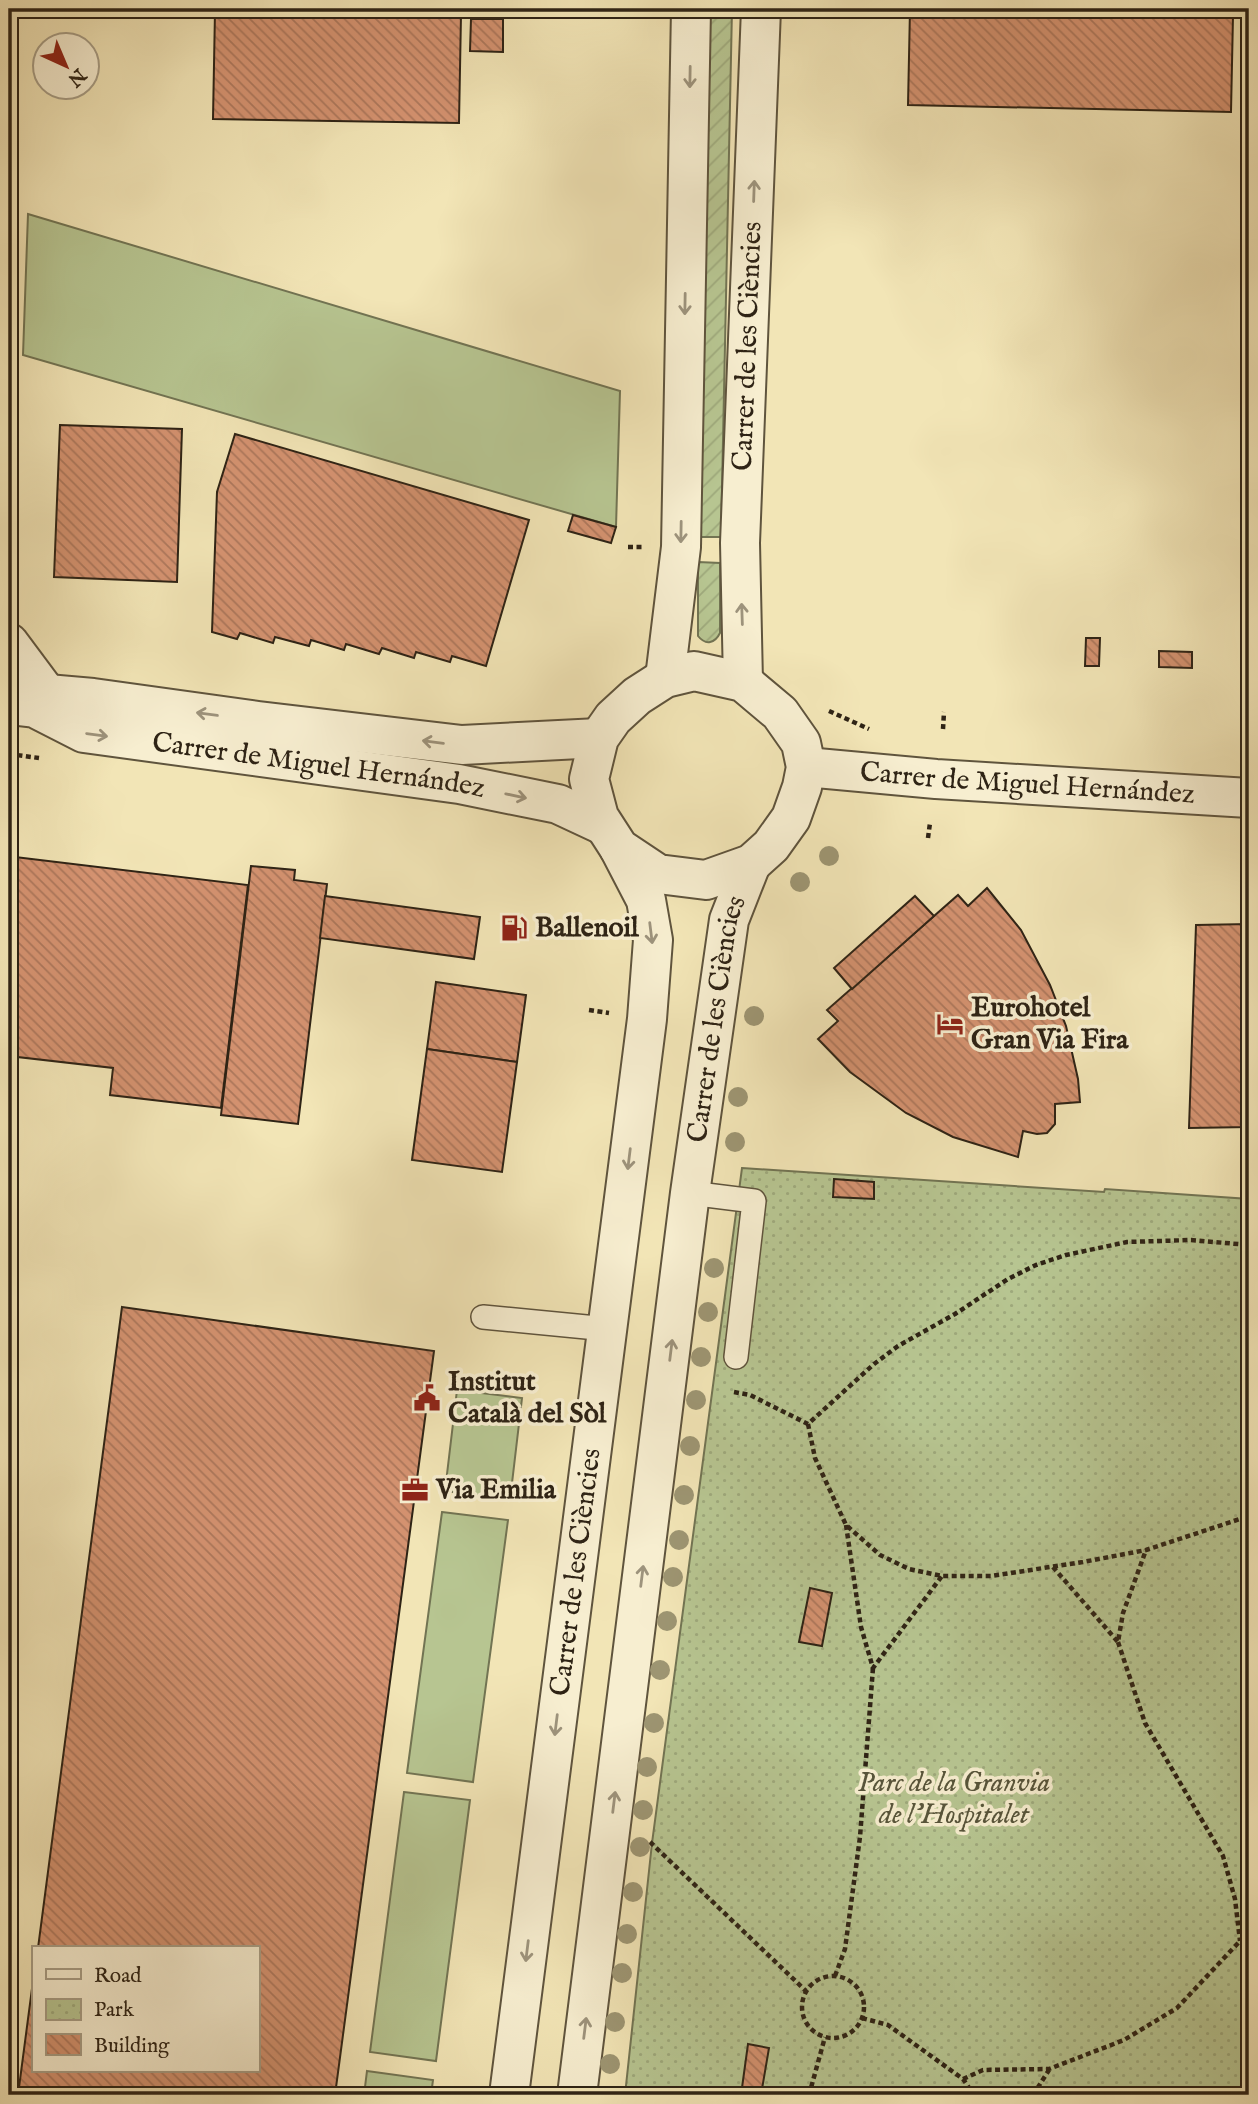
<svg xmlns="http://www.w3.org/2000/svg" width="1258" height="2104" font-family="'IM FELL English',serif">
  <style>
    .grass { fill: #b7c591; stroke: #727453; stroke-width: 2 }
    .park { fill: url(#park-dots); stroke: #727453; stroke-width: 2 }
    .garden { fill: url(#garden-furrows); stroke: #727453; stroke-width: 2 }
    .building { fill: url(#building-back-hatch); stroke: #2e2315; stroke-width: 2 }
    .lines { fill: none; stroke-linecap: round; stroke-linejoin: round }
    .lane-casing { stroke: #5f543d; stroke-width: 26 }
    .street-casing { stroke: #5f543d; stroke-width: 42 }
    .path { stroke: #2e2315; stroke-width: 4.5; stroke-dasharray: 5 3.5; stroke-linecap: butt }
    .lane { stroke: #f7eed0; stroke-width: 23 }
    .street { stroke: #f7eed0; stroke-width: 38 }
    .tree { fill: #9d9572 }
    .oneway { stroke: #9d937c }
    .labels { text-anchor: middle; dominant-baseline: central; stroke-width: 7; stroke-linejoin: round; paint-order: stroke }
    .street-label { font-size: 28px; fill: #2e2315; stroke: #f7eed0 }
    .poi-label { font-size: 28px; font-weight: bold; fill: #2e2315; stroke: #f7eed0; text-anchor: start }
    .park-label { font-size: 28px; font-style: italic; fill: #57543a; stroke: #f7eed0 }
  </style>
  <defs>
    <pattern id="park-dots" width="8" height="8" patternUnits="userSpaceOnUse" patternTransform="scale(1.75)"><rect width="8" height="8" fill="#b7c591"/><path d="M2 2h.1M6 6h.1" fill="none" stroke="#9ea97c" stroke-width="1.8" stroke-linecap="round"/></pattern>
    <pattern id="garden-furrows" width="10" height="10" patternUnits="userSpaceOnUse" patternTransform="scale(1.75)"><rect width="10" height="10" fill="#b7c591"/><path d="M-1 1l2-2M0 10L10 0M9 11l2-2" fill="none" stroke="#9ea97c"/></pattern>
    <pattern id="building-back-hatch" width="6" height="6" patternUnits="userSpaceOnUse" patternTransform="scale(1.75)"><rect width="6" height="6" fill="#d49270"/><path d="M-1 5l2 2M0 0l6 6M5-1l2 2" fill="none" stroke="#ac775b"/></pattern>
  </defs>
  <rect width="100%" height="100%" fill="#f2e5b6"/>
  <filter id="stains"><feTurbulence type="fractalNoise" baseFrequency=".00286" numOctaves="4"/><feColorMatrix values="0 0 0 0 .2 0 0 0 0 .09 0 0 0 0 .02 0 0 0 .5 -.17"/></filter>
  <radialGradient id="worn" r=".72"><stop offset=".6" stop-color="#630" stop-opacity="0"/><stop offset="1" stop-color="#630" stop-opacity=".3"/></radialGradient>
  <g class="grass">
    <polygon points="28,214 620,391 616,527 23,355"/>
    <polygon points="457,1390 522,1398 510,1500 445,1491"/>
    <polygon points="442,1512 508,1520 473,1782 407,1773"/>
    <polygon points="404,1792 470,1800 436,2061 370,2052"/>
    <polygon points="367,2071 433,2080 431,2095 364,2095"/>
  </g>
  <polygon class="park" points="742,1168 1104,1192 1105,1189 1249,1199 1249,2095 625,2095 652,1843"/>
  <g class="garden">
    <polygon points="710,9 732,9 721,537 699,537"/>
    <path d="M698,562L720,563V633C715,643 706,646 698,636Z"/>
  </g>
  <g class="building">
    <polygon points="910,9 1241,9 1233,16 1231,112 908,105"/>
    <polygon points="215,11 461,15 459,123 213,119"/>
    <polygon points="471,19 503,19 503,52 470,51"/>
    <polygon points="60,425 182,429 177,582 54,577"/>
    <polygon points="235,434 529,520 486,666 452,656 450,662 416,652 414,658 382,648 379,654 346,644 344,650 311,640 309,646 275,637 273,643 240,633 237,639 212,632 217,492"/>
    <polygon points="573,515 616,527 611,543 568,531"/>
    <polygon points="1245,583 1249,583 1249,604 1244,604"/>
    <polygon points="1086,638 1100,638 1099,666 1085,666"/>
    <polygon points="1159,651 1192,652 1192,668 1159,667"/>
    <polygon points="9,843 17,844 9,905"/>
    <polygon points="15,857 248,885 221,1108 110,1095 113,1068 9,1056 9,905"/>
    <polygon points="251,866 295,870 294,880 327,884 298,1124 221,1115"/>
    <polygon points="987,888 1021,930 1050,985 1066,1026 1078,1079 1080,1102 1055,1104 1055,1124 1047,1133 1037,1134 1023,1131 1018,1157 953,1137 906,1113 850,1072 818,1039 838,1021 827,1010 958,895 968,906"/>
    <polygon points="325,896 480,917 474,959 320,938"/>
    <polygon points="915,896 934,916 852,989 834,968"/>
    <polygon points="505,915 513,916 512,927 504,926"/>
    <polygon points="1249,924 1249,1127 1189,1128 1196,925"/>
    <polygon points="436,982 526,995 517,1062 427,1049"/>
    <polygon points="427,1049 517,1062 502,1172 412,1160"/>
    <polygon points="834,1179 874,1182 874,1199 833,1197"/>
    <polygon points="122,1307 434,1351 335,2095 18,2095 33,1981 33,2071 257,2071 257,1948 38,1948"/>
    <polygon points="810,1588 832,1593 822,1646 799,1642"/>
    <polygon points="748,2044 769,2048 761,2095 741,2095"/>
  </g>
  <g class="lines">
    <g class="lane-casing">
      <g id="lane">
        <polyline points="690,1193 754,1201 736,1357"/>
        <polyline points="483,1317 607,1329"/>
      </g>
    </g>
    <g class="street-casing">
      <g id="street">
        <polyline points="9,643 47,694"/>
        <polygon points="694,671 743,682 780,713 801,743 806,767 802,787 791,818 771,846 751,864 706,880 658,874 619,848 599,817 589,779 599,738 613,718 637,696 665,678"/>
        <polyline points="665,678 681,547 691,9"/>
        <path id="s1" d="M743,682L740,543L761,9"/>
        <path id="s2" d="M9,705L35,708L84,733L459,784L558,804L603,825"/>
        <polyline points="35,708 47,694 93,698 258,721 462,745 599,738"/>
        <path id="s3" d="M806,767L936,779L1249,798"/>
        <path id="s4" d="M509,2095L647,1019L653,940L646,900L619,848"/>
        <path id="s5" d="M577,2095L690,1193L729,920L751,864"/>
      </g>
    </g>
    <g class="path">
      <polyline points="628,547 642,547"/>
      <polyline points="829,711 869,729"/>
      <polyline points="943,729 944,712"/>
      <polyline points="9,754 39,758"/>
      <polyline points="928,838 930,823"/>
      <polyline points="589,1010 609,1013"/>
      <polyline points="734,1392 750,1395 808,1424 874,1364 898,1346 955,1314 1008,1279 1036,1265 1066,1255 1127,1242 1191,1240 1249,1245"/>
      <polyline points="808,1424 815,1458 846,1525 880,1555 909,1569 942,1576 991,1576 1083,1562 1146,1550 1249,1516"/>
      <polyline points="846,1525 861,1627 873,1668 942,1576"/>
      <polyline points="1053,1567 1118,1642 1123,1613 1146,1550"/>
      <polyline points="1118,1642 1145,1723 1223,1856 1235,1899 1240,1941"/>
      <polyline points="650,1842 806,1991"/>
      <polyline points="835,1976 845,1949 860,1837 873,1668"/>
      <circle cx="833" cy="2007" r="31"/>
      <polyline points="862,2018 888,2025 963,2079 974,2095"/>
      <polyline points="963,2079 983,2070 1049,2069 1124,2040 1177,2008 1240,1941 1249,1942"/>
      <polyline points="809,2095 825,2037"/>
      <polyline points="1033,2095 1049,2070"/>
    </g>
    <use href="#lane" class="lane"/>
    <use href="#street" class="street"/>
  </g>
  <g class="tree">
    <circle cx="829" cy="856" r="10"/>
    <circle cx="800" cy="882" r="10"/>
    <circle cx="754" cy="1016" r="10"/>
    <circle cx="738" cy="1097" r="10"/>
    <circle cx="735" cy="1142" r="10"/>
    <circle cx="714" cy="1268" r="10"/>
    <circle cx="708" cy="1312" r="10"/>
    <circle cx="701" cy="1357" r="10"/>
    <circle cx="696" cy="1400" r="10"/>
    <circle cx="690" cy="1446" r="10"/>
    <circle cx="684" cy="1495" r="10"/>
    <circle cx="679" cy="1540" r="10"/>
    <circle cx="673" cy="1577" r="10"/>
    <circle cx="667" cy="1621" r="10"/>
    <circle cx="660" cy="1670" r="10"/>
    <circle cx="654" cy="1723" r="10"/>
    <circle cx="647" cy="1767" r="10"/>
    <circle cx="643" cy="1810" r="10"/>
    <circle cx="640" cy="1847" r="10"/>
    <circle cx="633" cy="1892" r="10"/>
    <circle cx="627" cy="1934" r="10"/>
    <circle cx="622" cy="1973" r="10"/>
    <circle cx="615" cy="2022" r="10"/>
    <circle cx="610" cy="2064" r="10"/>
  </g>
  <defs><path id="oneway-shaft" d="M-6 0H5M1.5-3L5.5 0L1.5 3" fill="none" stroke-width="1.6" stroke-linecap="round" stroke-linejoin="round" transform="scale(1.75)"/></defs>
  <g class="oneway">
    <use href="#oneway-shaft" transform="translate(690 77) rotate(91)"/>
    <use href="#oneway-shaft" transform="translate(754 191) rotate(-88)"/>
    <use href="#oneway-shaft" transform="translate(685 304) rotate(91)"/>
    <use href="#oneway-shaft" transform="translate(681 532) rotate(91)"/>
    <use href="#oneway-shaft" transform="translate(742 614) rotate(-92)"/>
    <use href="#oneway-shaft" transform="translate(207 714) rotate(-172)"/>
    <use href="#oneway-shaft" transform="translate(97 735) rotate(8)"/>
    <use href="#oneway-shaft" transform="translate(433 742) rotate(-173)"/>
    <use href="#oneway-shaft" transform="translate(516 796) rotate(12)"/>
    <use href="#oneway-shaft" transform="translate(651 933) rotate(83)"/>
    <use href="#oneway-shaft" transform="translate(629 1159) rotate(97)"/>
    <use href="#oneway-shaft" transform="translate(671 1350) rotate(-83)"/>
    <use href="#oneway-shaft" transform="translate(642 1576) rotate(-83)"/>
    <use href="#oneway-shaft" transform="translate(556 1725) rotate(97)"/>
    <use href="#oneway-shaft" transform="translate(614 1802) rotate(-83)"/>
    <use href="#oneway-shaft" transform="translate(527 1951) rotate(97)"/>
    <use href="#oneway-shaft" transform="translate(585 2028) rotate(-83)"/>
  </g>
  <defs>
    <g id="fuel-bare" transform="scale(2.1)"><path d="M-5.5-6h7V0h2V4h1.3V-2.5L3-4.5l.8-.8L6-3V5H2.5V1h-1V6h-7ZM-4.2-4.7v3.2H.2V-4.7Z" fill="#8f2418" stroke="#f7eed0" stroke-width="2.5" paint-order="stroke"/></g>
    <g id="hotel-bare" transform="scale(2.1)"><path d="M-6-4.5h1.5V1H6V5H4.5V3h-9V5H-6ZM-4 0a1.8 1.8 0 1 1 3.6 0ZM.5 0V-2.5h3Q6-2.5 6 0Z" fill="#8f2418" stroke="#f7eed0" stroke-width="2.5" paint-order="stroke"/></g>
    <g id="civic-bare" transform="scale(2.1)"><path d="M-.6-6.5H3V-4.5H.6V-3L4-1V1h2V6H-6V1h2V-1L-.6-3ZM-1.2 2.5V6h2.4V2.5Z" fill="#8f2418" stroke="#f7eed0" stroke-width="2.5" paint-order="stroke"/></g>
    <g id="office-bare" transform="scale(2.1)"><path d="M-6-3h4V-5.5h4V-3h4V5H-6ZM-1-4.5V-3h2v-1.5ZM-6 0V1H6V0Z" fill="#8f2418" stroke="#f7eed0" stroke-width="2.5" paint-order="stroke"/></g>
  </defs>
  <g fill-rule="evenodd">
    <use href="#fuel-bare" x="514" y="928"/>
    <use href="#hotel-bare" x="950" y="1024"/>
    <use href="#civic-bare" x="427" y="1398"/>
    <use href="#office-bare" x="415" y="1490"/>
  </g>
  <g class="labels">
    <g class="street-label">
      <text stroke="none"><textPath href="#s1" startOffset="336">Carrer de les Ciències</textPath></text>
      <text stroke="none"><textPath href="#s2" startOffset="318">Carrer de Miguel Hernández</textPath></text>
      <text stroke="none"><textPath href="#s3" startOffset="222">Carrer de Miguel Hernández</textPath></text>
      <text stroke="none"><textPath href="#s5" startOffset="1085">Carrer de les Ciències</textPath></text>
      <text stroke="none"><textPath href="#s4" startOffset="527">Carrer de les Ciències</textPath></text>
    </g>
    <g class="poi-label">
      <text x="535" y="928">Ballenoil</text>
      <text x="971" y="1008">Eurohotel<tspan x="971" dy="32">Gran Via Fira</tspan></text>
      <text x="448" y="1382">Institut<tspan x="448" dy="32">Català del Sòl</tspan></text>
      <text x="436" y="1490">Via Emilia</text>
    </g>
    <g class="park-label">
      <text x="954" y="1783">Parc de la Granvia<tspan x="954" dy="32">de l'Hospitalet</tspan></text>
    </g>
  </g>
  <rect width="1258" height="2104" fill="none" stroke="#f2e5b6" stroke-width="35"/>
  <rect x="10" y="10" width="1237" height="2083" fill="none" stroke="#2e2315" stroke-width="3.5"/>
  <rect x="18" y="18" width="1223" height="2069" fill="none" stroke="#2e2315" stroke-width="2"/>
  <rect x="32" y="1946" width="228" height="126" fill="#f7eed0" stroke="#a79d85" stroke-width="2"/>
  <rect x="46" y="1969" width="35" height="10" fill="#f7eed0" stroke="#a79d85" stroke-width="2"/>
  <text x="94" y="1982" font-size="21" fill="#2e2315">Road</text>
  <rect x="46" y="1999" width="35" height="21" fill="url(#park-dots)" stroke="#a79d85" stroke-width="2"/>
  <text x="94" y="2016" font-size="21" fill="#2e2315">Park</text>
  <rect x="46" y="2034" width="35" height="21" fill="url(#building-back-hatch)" stroke="#a79d85" stroke-width="2"/>
  <text x="94" y="2052" font-size="21" fill="#2e2315">Building</text>
  <g transform="translate(66 66) rotate(136)"><circle r="33" fill="#f7eed0" stroke="#a79d85" stroke-width="2"/>
  <path d="M0-5L12 26L0 18L-12 26Z" fill="#8f2418"/>
  <text y="-10" font-size="19" font-weight="bold" text-anchor="middle" fill="#2e2315">N</text>
  </g>
  <rect width="100%" height="100%" filter="url(#stains)"/>
  <rect width="100%" height="100%" fill="url(#worn)"/>
</svg>
